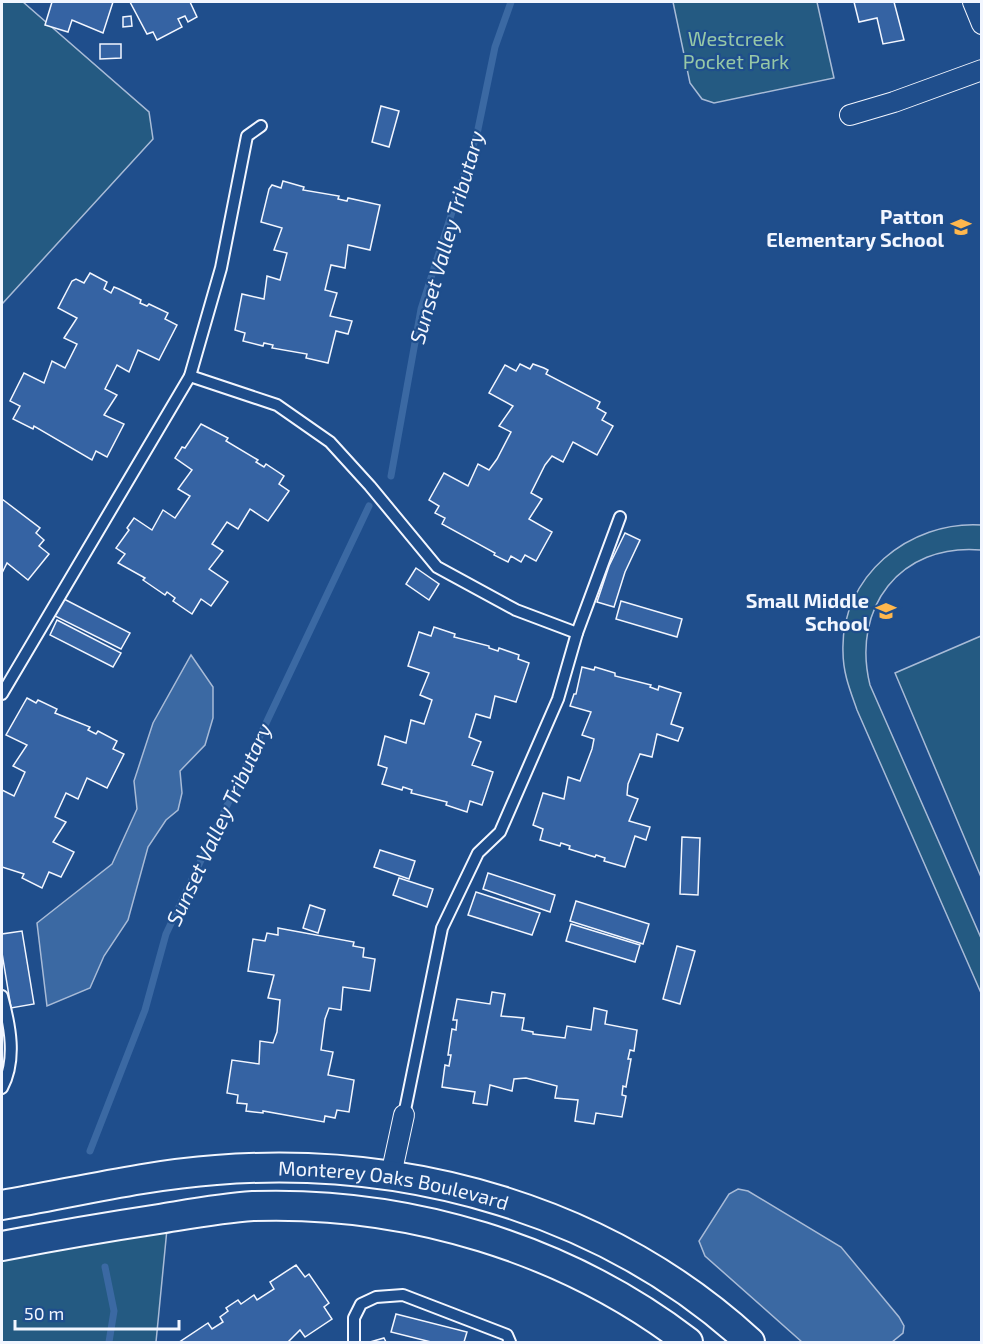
<svg xmlns="http://www.w3.org/2000/svg" width="983" height="1344" font-family="'Exo 2',sans-serif">
  <style>
    .green { fill: #245a82; stroke: #a8bbd7; stroke-width: 1.5 }
    .water { fill: #3b69a3; stroke: #a8bbd7; stroke-width: 1.5 }
    .lines { fill: none; stroke-linecap: round; stroke-linejoin: round }
    .stream { stroke: #3b69a3; stroke-width: 7 }
    .building { fill: #3563a3; stroke: #f2f6ff; stroke-width: 1.5 }
    .lane-casing { stroke: #f2f6ff; stroke-width: 14 }
    .street-casing { stroke: #f2f6ff; stroke-width: 22 }
    .secondary-casing { stroke: #f2f6ff; stroke-width: 32 }
    .lane { stroke: #1f4e8c; stroke-width: 10 }
    .street { stroke: #1f4e8c; stroke-width: 20 }
    .secondary { stroke: #1f4e8c; stroke-width: 28 }
    .labels { text-anchor: middle; dominant-baseline: central; stroke-width: 4.5; stroke-linejoin: round; paint-order: stroke }
    .park-label { font-size: 20px; fill: #97c8a6; stroke: #1f4e8c }
    .poi-label { font-size: 20px; font-weight: bold; fill: #f2f6ff; stroke: #1f4e8c; text-anchor: end }
    .street-label { font-size: 20px; fill: #f2f6ff; stroke: #1f4e8c }
    .water-label { font-size: 21px; font-style: italic; fill: #f2f6ff; stroke: #1f4e8c }
  </style>
  <rect width="100%" height="100%" fill="#1f4e8c"/>
  <g class="green">
    <polygon points="2,2 23,2 149,112 153,139 2,304"/>
    <polygon points="673,2 817,2 834,78 714,103 702,99 690,83"/>
    <path d="M982,525L981,550C900,543 851,608 870,685L981,938V993L857,710C850,690 843,673 843,652C840,577 909,520 982,525Z"/>
    <polygon points="981,636 981,877 895,673"/>
    <polygon points="167,1229 156,1342 2,1342 2,1257"/>
  </g>
  <g class="water">
    <polygon points="191,655 213,687 213,718 205,745 180,771 182,793 178,810 166,820 148,847 128,920 104,956 90,988 47,1006 37,923 112,864 137,809 134,781 153,723"/>
    <polygon points="738,1189 748,1191 841,1247 899,1317 904,1326 903,1333 892,1342 802,1342 705,1256 699,1241 729,1194"/>
  </g>
  <g class="lines">
    <g class="stream">
      <polyline points="391,476 421,309 477,134 495,47 511,2"/>
      <polyline points="90,1151 145,1010 166,934 369,506"/>
      <polyline points="105,1267 114,1311 109,1342"/>
    </g>
  </g>
  <g class="building">
    <polygon points="52,2 113,2 103,33 72,20 68,32 45,25"/>
    <polygon points="130,2 190,2 197,17 188,22 185,16 178,19 182,27 157,40 153,32 147,34"/>
    <polygon points="854,2 894,2 904,40 883,44 877,18 859,22"/>
    <polygon points="131,16 132,26 123,27 123,17"/>
    <polygon points="100,44 121,44 121,58 100,59"/>
    <polygon points="381,106 399,111 389,147 372,142"/>
    <polygon points="283,181 304,187 303,190 339,196 338,199 347,201 348,198 380,205 370,250 348,245 345,268 331,265 325,290 337,293 330,316 352,321 348,334 336,331 328,363 306,358 307,354 272,348 273,345 264,343 263,346 243,341 245,333 235,330 242,294 264,299 267,276 280,280 287,253 274,250 282,228 261,222 269,189 272,185 281,188"/>
    <polygon points="90,273 107,282 104,289 111,293 114,287 119,289 141,300 140,303 147,306 149,304 168,313 165,319 177,325 159,360 138,350 129,372 117,365 105,389 117,395 104,415 124,424 107,457 96,451 92,460 34,426 33,429 13,419 20,406 10,401 24,373 44,383 52,361 65,368 77,344 64,338 77,318 58,308 72,281 76,279 84,283"/>
    <polygon points="520,364 530,369 533,364 544,368 548,370 546,374 600,402 597,408 606,413 602,420 613,426 597,455 573,442 563,462 552,456 545,465 531,493 542,499 529,519 552,532 536,561 525,555 521,562 511,556 508,562 494,555 495,553 442,524 445,518 435,513 439,506 429,500 444,473 468,486 478,464 489,470 497,459 511,432 499,426 513,406 489,393 505,365 516,371"/>
    <polygon points="201,424 228,438 226,441 258,460 256,462 264,467 266,464 284,476 279,484 289,491 268,521 250,509 238,529 227,522 212,544 223,551 209,569 228,582 211,606 201,599 192,614 173,601 175,598 167,592 165,595 143,580 145,578 118,563 125,554 116,548 129,530 127,528 134,518 152,530 163,510 175,518 190,496 178,489 192,470 175,458 182,447 185,448"/>
    <polygon points="2,499 40,528 36,533 44,540 39,546 49,554 28,580 7,563 2,573"/>
    <polygon points="625,533 640,540 625,572 614,607 597,602 609,566"/>
    <polygon points="416,568 439,584 429,600 406,584"/>
    <polygon points="64,599 130,633 121,649 55,616"/>
    <polygon points="621,601 682,619 677,637 616,619"/>
    <polygon points="57,620 121,653 113,667 50,635"/>
    <polygon points="434,627 455,634 454,637 489,646 489,648 498,651 499,648 519,655 518,659 529,663 516,702 495,696 490,718 476,714 469,737 481,742 472,765 493,772 482,805 470,801 467,812 446,805 447,802 411,793 412,790 403,787 402,790 382,784 387,768 378,765 385,736 406,743 411,720 424,724 432,700 420,695 429,673 408,666 419,632 431,636"/>
    <polygon points="582,667 594,670 595,667 615,673 615,676 651,685 650,687 658,690 659,686 681,693 671,724 683,728 678,741 657,734 652,757 640,754 628,784 627,795 638,799 629,821 650,827 646,840 635,836 625,867 604,861 605,858 596,855 595,857 569,849 570,846 561,843 560,846 540,840 543,829 533,825 543,793 564,799 568,777 580,781 592,749 594,739 582,735 591,712 570,706 574,694 576,694"/>
    <polygon points="27,698 36,703 38,700 57,709 55,713 90,727 88,730 96,734 98,731 117,741 113,749 124,754 107,788 87,778 78,799 66,793 55,817 66,822 53,842 74,852 61,877 49,872 42,888 22,878 24,874 2,867 2,790 14,796 25,772 13,766 27,745 6,735"/>
    <polygon points="682,837 700,838 698,895 680,894"/>
    <polygon points="380,850 415,861 409,879 374,867"/>
    <polygon points="488,873 555,895 550,912 483,889"/>
    <polygon points="399,878 433,889 427,907 393,895"/>
    <polygon points="476,892 540,913 532,935 468,915"/>
    <polygon points="576,901 649,924 643,944 570,921"/>
    <polygon points="310,905 325,910 318,933 303,928"/>
    <polygon points="571,924 640,945 635,962 566,941"/>
    <polygon points="278,928 354,942 353,946 364,948 363,957 375,959 370,991 343,987 341,1010 329,1008 325,1019 321,1050 333,1052 328,1075 354,1080 349,1112 337,1110 335,1118 325,1116 324,1122 263,1111 263,1113 246,1111 247,1104 237,1103 238,1095 227,1093 232,1060 259,1064 260,1041 273,1043 277,1032 280,1000 268,998 274,975 248,971 253,939 265,941 267,933 278,935"/>
    <polygon points="22,931 34,1004 11,1008 2,953 2,934"/>
    <polygon points="677,946 695,951 680,1004 663,999"/>
    <polygon points="492,992 505,994 501,1016 524,1018 522,1030 533,1032 533,1034 565,1038 567,1026 591,1030 594,1008 607,1011 605,1024 637,1030 634,1051 630,1050 628,1059 631,1059 626,1087 623,1086 622,1095 626,1096 622,1117 596,1113 594,1124 575,1121 578,1100 555,1098 557,1086 526,1078 514,1079 512,1091 490,1085 487,1105 473,1103 475,1092 442,1087 445,1065 449,1066 451,1055 448,1055 452,1029 456,1030 457,1020 453,1020 457,999 490,1004"/>
    <polygon points="296,1265 305,1277 309,1274 329,1303 324,1307 332,1319 305,1337 300,1330 288,1342 183,1342 181,1341 208,1323 212,1329 223,1322 220,1317 228,1311 226,1308 238,1300 241,1304 254,1295 257,1300 274,1289 270,1282"/>
    <polygon points="396,1314 467,1332 464,1342 431,1342 391,1332"/>
    <polygon points="384,1338 386,1342 370,1342"/>
  </g>
  <g class="lines">
    <g class="lane-casing">
      <g id="lane">
        <polyline points="190,376 277,405 330,442 370,486 437,567 516,610 577,633"/>
        <polyline points="2,694 190,376 221,268 247,136 261,126"/>
        <path d="M2,996C10,1025 17,1060 2,1088"/>
        <polyline points="404,1115 442,928 478,853 500,832 558,699 577,633 620,517"/>
        <polyline points="354,1342 354,1318 361,1304 376,1297 403,1295 507,1335 510,1342"/>
      </g>
    </g>
    <g class="street-casing">
      <g id="street">
        <polyline points="973,2 982,24"/>
        <polyline points="850,115 894,102 982,70"/>
        <polyline points="391,1175 404,1115"/>
      </g>
    </g>
    <g class="secondary-casing">
      <g id="secondary">
        <path id="s1" d="M2,1205C72,1193 145,1175 216,1170C409,1155 606,1210 750,1342"/>
        <path d="M2,1246C54,1236 106,1227 159,1219C190,1214 222,1208 253,1206C408,1201 565,1248 688,1342"/>
      </g>
    </g>
    <use href="#lane" class="lane"/>
    <use href="#street" class="street"/>
    <use href="#secondary" class="secondary"/>
  </g>
  <defs>
    <g id="school-bare" transform="scale(1.62)"><path d="M0-5L7-2L0 1L-7-2ZM-4 1L0 2.5L4 1V4Q0 6-4 4Z" fill="#ffb74d" stroke="#1f4e8c" stroke-width="2.5" paint-order="stroke"/></g>
  </defs>
  <g fill-rule="evenodd">
    <use href="#school-bare" x="961" y="227"/>
    <use href="#school-bare" x="886" y="611"/>
  </g>
  <g class="labels">
    <g class="park-label">
      <text x="736" y="38">Westcreek<tspan x="736" dy="23">Pocket Park</tspan></text>
    </g>
    <g class="poi-label">
      <text x="944" y="216">Patton<tspan x="944" dy="23">Elementary School</tspan></text>
      <text x="869" y="600">Small Middle<tspan x="869" dy="23">School</tspan></text>
    </g>
    <g class="street-label">
      <text stroke="none"><textPath href="#s1" startOffset="396">Monterey Oaks Boulevard</textPath></text>
    </g>
    <g class="water-label">
      <text transform="translate(446 237) rotate(-74)">Sunset Valley Tributary</text>
      <text transform="translate(218 824) rotate(-65)">Sunset Valley Tributary</text>
    </g>
  </g>
  <rect width="983" height="1344" fill="none" stroke="#f2f6ff" stroke-width="6"/>
  <path d="M15 1320v9h164v-9" fill="none" stroke="#f2f6ff" stroke-width="3"/>
  <text x="24" y="1320" font-size="18" fill="#f2f6ff" stroke="#1f4e8c" stroke-width="4.5" paint-order="stroke">50 m</text>
</svg>
